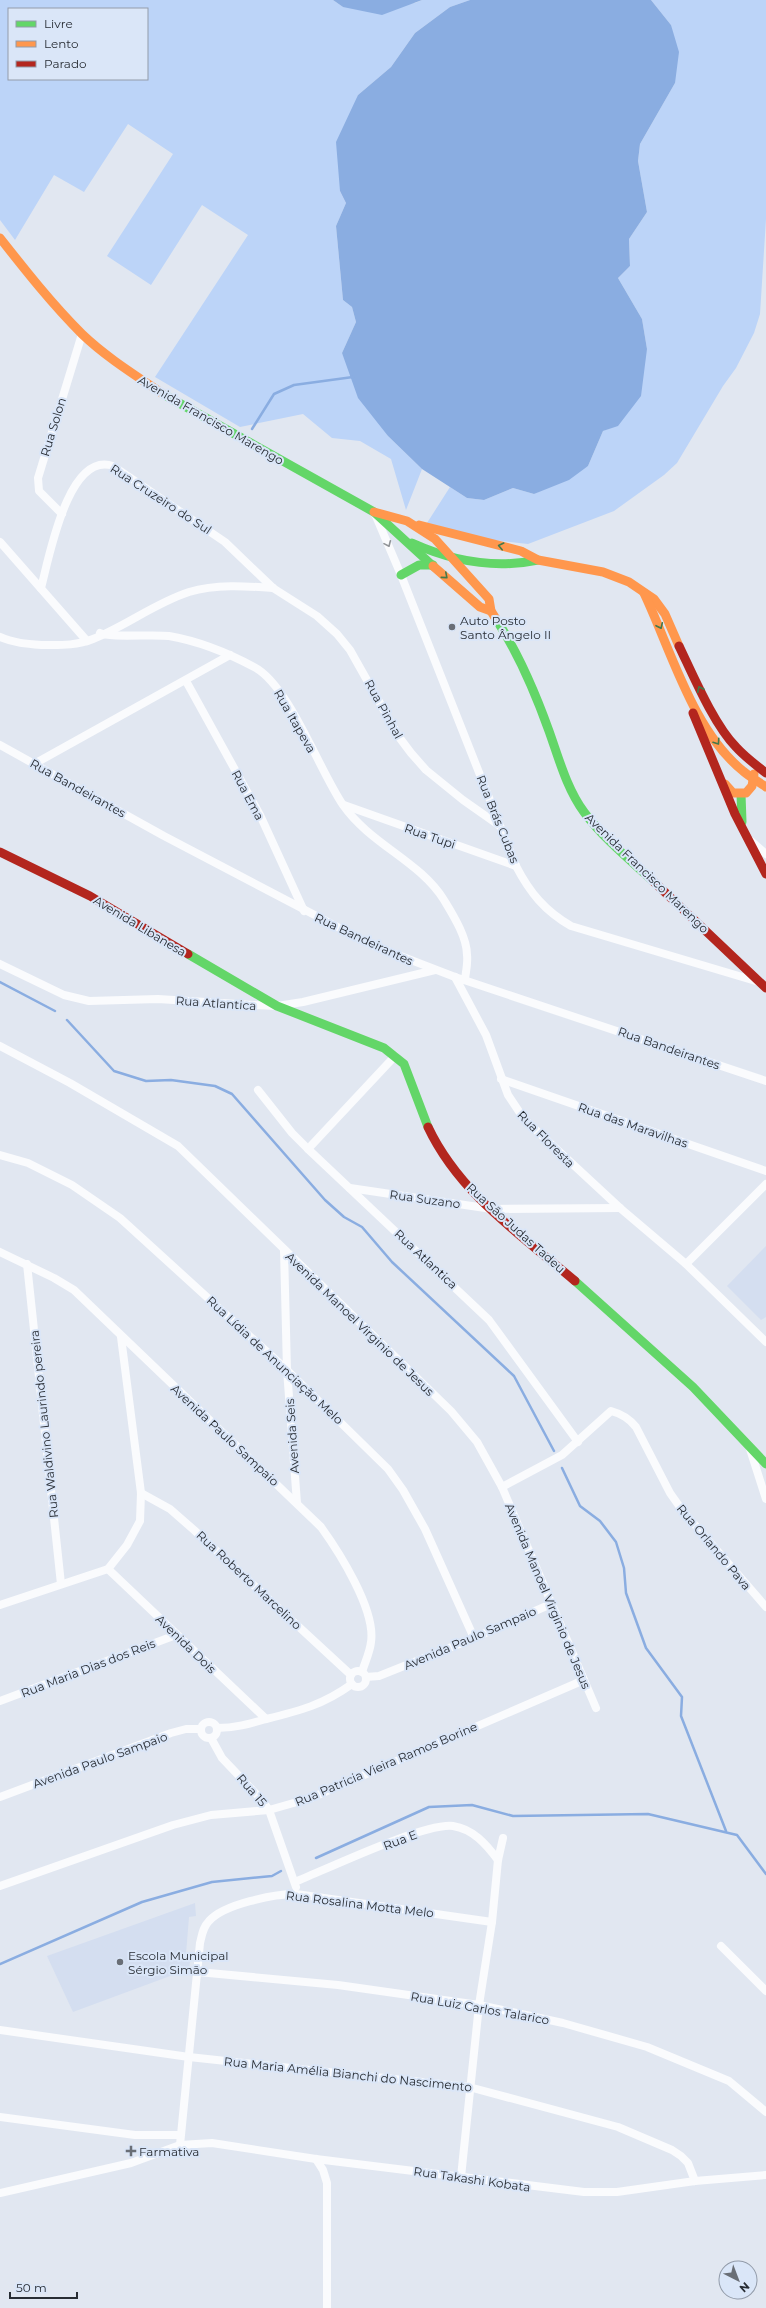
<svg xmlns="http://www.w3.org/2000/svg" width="766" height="2308" font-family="Montserrat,sans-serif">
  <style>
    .built { fill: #d4def0 }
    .green { fill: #bcd4f8; fill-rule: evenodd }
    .water { fill: #8aade1 }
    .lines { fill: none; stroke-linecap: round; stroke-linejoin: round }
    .stream { stroke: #8aade1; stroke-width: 2.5 }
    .street { stroke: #fafbfd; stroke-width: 8 }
    .fast { stroke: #63d668; stroke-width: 9 }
    .slow { stroke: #ff974d; stroke-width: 9 }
    .jam { stroke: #b3261e; stroke-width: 9 }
    .oneway { stroke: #919498 }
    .oneway2 { stroke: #43794b }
    .poi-dot { fill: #696e76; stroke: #dae6f8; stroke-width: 1.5 }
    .labels { text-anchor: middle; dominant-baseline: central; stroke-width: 4; stroke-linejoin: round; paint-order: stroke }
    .street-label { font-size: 12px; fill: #282d34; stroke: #dae6f8 }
    .poi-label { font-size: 12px; fill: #282d34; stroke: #dae6f8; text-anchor: start }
  </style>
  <rect width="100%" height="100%" fill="#e1e7f1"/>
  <g class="built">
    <polygon points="766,1246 766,1317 761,1320 727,1286"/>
    <polygon points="195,1903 196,1916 189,1917 186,1954 191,1955 189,1969 73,2012 47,1956"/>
  </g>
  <g class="green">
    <path d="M0,0H333L343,7L415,3L422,0H470L450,7L415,33L391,67L358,95L340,191L346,203L336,226L343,300L352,307L356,322L342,353L388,436L422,469L406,510L391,459L360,441L332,438L303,414L240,427L155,377L248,235L202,205L151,285L107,256L173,154L128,124L84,192L54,175L15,240L0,220ZM9,9H147V79H9Z"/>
    <polygon points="651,0 766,0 766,219 760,314 754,333 736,368 723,386 677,463 664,475 614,511 528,544 485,539 427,523 450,487 467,498 484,500 513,488 534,494 588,466 603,431 618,425 647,349 642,319 618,278 630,266 629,239 647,212 638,161 640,144 675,83 671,25"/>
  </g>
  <g class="water">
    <polygon points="333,0 422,0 382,15 343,7"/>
    <polygon points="470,0 651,0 671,25 679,52 675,83 640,144 638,161 647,212 629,239 630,266 618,278 642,319 647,349 641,396 618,426 603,431 588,466 569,480 534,494 513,488 484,500 467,498 422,469 388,436 358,398 342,353 356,322 352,307 343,300 336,226 346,203 340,191 336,142 358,95 391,67 415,33 450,7"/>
  </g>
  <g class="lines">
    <g class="stream">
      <polyline points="252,429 274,394 294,385 353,377"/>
      <polyline points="0,982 55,1011"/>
      <polyline points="67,1020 114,1071 146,1081 171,1080 215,1086 232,1094 325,1200 344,1217 362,1227 392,1262 514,1376 554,1451"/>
      <polyline points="562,1468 580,1506 600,1521 616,1542 624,1568 626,1593 646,1648 682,1697 681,1716 726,1831"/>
      <polyline points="316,1858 429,1807 472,1805 513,1816 648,1814 737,1835 766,1874"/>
      <polyline points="0,1964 142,1902 212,1882 272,1876 281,1871"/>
    </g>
    <g class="street">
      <polyline points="62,514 39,491 38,478 82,334"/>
      <path d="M375,514L401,575L516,866C530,893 545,911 571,926L759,982"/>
      <polyline points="0,542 87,641"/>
      <path d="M41,588C49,558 68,451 113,466L225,542L273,588L317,616L337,634L350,650L399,737L411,753L426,770L463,800L500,826"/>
      <path d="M100,633C109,638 154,634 169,636C198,641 228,653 254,667C289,685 319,770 343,805C371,845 420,861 444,900C453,915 467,937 467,955C468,963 466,971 465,979"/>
      <path d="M0,637C13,643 28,644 42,645C59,645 76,646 93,639C126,626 155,603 189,592C216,584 245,586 273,588"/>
      <polyline points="186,681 260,815 304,911"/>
      <polyline points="0,745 164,836 372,945 455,977 766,1081"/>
      <polyline points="34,764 230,655"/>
      <polyline points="344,805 516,866"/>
      <polyline points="751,841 766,854"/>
      <polyline points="0,964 64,995 89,1001 158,999 253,1005 277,1006 303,1002 435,970"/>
      <polyline points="455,977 486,1035 508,1095 524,1119 620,1208 686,1264 766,1342"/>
      <polyline points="0,1046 70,1083 178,1146 451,1411 477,1442 502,1487 596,1708"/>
      <polyline points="501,1079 766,1171"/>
      <polyline points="258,1090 292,1133 308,1149 489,1320 578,1442"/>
      <polyline points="308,1149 395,1056"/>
      <polyline points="0,1155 28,1163 72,1185 120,1218 287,1370 388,1469 403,1490 425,1529 474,1638"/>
      <polyline points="350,1188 492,1209 620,1208"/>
      <polyline points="284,1250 287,1370 297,1503"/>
      <path d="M0,1252L54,1278L74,1290L321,1527C339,1552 376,1610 371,1642C370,1652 365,1662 362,1672"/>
      <polyline points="27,1264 61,1584"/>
      <polyline points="686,1264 766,1184"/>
      <polyline points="750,1449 766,1499"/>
      <path d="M502,1487L562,1455L611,1411C622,1414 629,1418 636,1427L670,1493L682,1510L766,1607"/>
      <polyline points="141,1493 170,1509 194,1530 351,1675"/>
      <polyline points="108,1569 266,1719"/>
      <polyline points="0,1605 108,1569 127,1545 140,1521 141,1493 121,1337"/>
      <circle cx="358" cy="1679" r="8"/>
      <polyline points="366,1677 379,1676 474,1638 551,1604"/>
      <polyline points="0,1701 176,1635"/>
      <circle cx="209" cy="1730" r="8"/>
      <path d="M217,1728C235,1728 249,1724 266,1719C299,1711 323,1705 352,1684"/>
      <polyline points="211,1738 222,1758 260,1798 269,1810 296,1887"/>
      <polyline points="0,1797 171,1733 186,1729 201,1729"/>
      <path d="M295,1882C327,1869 423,1823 453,1826C473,1829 486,1844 498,1860"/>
      <polyline points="0,1886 173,1825 211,1815 269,1810 311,1798 584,1680"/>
      <polyline points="721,1946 766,1991"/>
      <polyline points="198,1972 338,1985 479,2005 563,2023 647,2047 729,2081 766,2112"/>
      <polyline points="0,2030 189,2057 469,2087 618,2127 672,2150 681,2156 688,2163 695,2181"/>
      <polyline points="0,2117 135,2135 180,2135"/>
      <path d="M180,2145L200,1943C202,1935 203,1927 209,1921C224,1904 274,1894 296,1894L492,1922"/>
      <polyline points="316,2159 323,2170 327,2183 327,2308"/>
      <polyline points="461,2177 479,2005 492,1922 498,1860 503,1838"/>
      <polyline points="0,2193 131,2163 180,2145 212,2143 316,2159 584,2192 617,2192 695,2181 766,2175"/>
    </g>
    <g class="fast">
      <polyline points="163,394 374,512 433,566"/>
      <path d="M412,543C452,561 495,569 538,560"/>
      <polyline points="401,575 419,565 433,565"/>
      <path d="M496,619C519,654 535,692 549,731C559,759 567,789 584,812C603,838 630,860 653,881"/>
      <polyline points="741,794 742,822"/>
      <polyline points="188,954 277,1006 384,1048 404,1064 428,1127"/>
      <polyline points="575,1281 693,1387 766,1464"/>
    </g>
    <g class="slow">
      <path d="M0,238C26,271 52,304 82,334C106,357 135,375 163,394"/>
      <polyline points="374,512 407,521 435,539 489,599 491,611 496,619"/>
      <polyline points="419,525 521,551 538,560 603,572 629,582 654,599 665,614 679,646"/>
      <polyline points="433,566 480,607 491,611"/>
      <path d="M644,593C671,650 693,731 743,771C750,777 759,782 766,787"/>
      <polyline points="725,784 733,793 746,793 752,786 754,774"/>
    </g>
    <g class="jam">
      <path d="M679,646C693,675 714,725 736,747C745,757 756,765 766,773"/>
      <polyline points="693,713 735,814 766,874"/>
      <polyline points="0,852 90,896 188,954"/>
      <polyline points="653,881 766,988"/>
      <path d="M428,1127C459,1193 521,1235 575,1281"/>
    </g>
  </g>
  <defs><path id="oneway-chevron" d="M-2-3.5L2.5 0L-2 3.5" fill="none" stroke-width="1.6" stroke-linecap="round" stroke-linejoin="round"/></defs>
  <use class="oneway" href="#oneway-chevron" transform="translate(388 544) rotate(66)"/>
  <g class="oneway2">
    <use href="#oneway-chevron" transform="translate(501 546) rotate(-167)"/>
    <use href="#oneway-chevron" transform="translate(445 576) rotate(41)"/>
    <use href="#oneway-chevron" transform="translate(660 626) rotate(65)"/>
    <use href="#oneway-chevron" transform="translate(700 689) rotate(-116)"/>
    <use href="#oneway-chevron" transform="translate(717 742) rotate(56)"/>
  </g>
  <g class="poi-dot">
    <circle cx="452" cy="627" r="4"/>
    <circle cx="120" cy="1962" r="4"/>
    <path d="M129 2145h4v4h4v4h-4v4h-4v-4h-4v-4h4z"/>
  </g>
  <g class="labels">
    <g class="street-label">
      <text transform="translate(211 420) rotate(30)">Avenida Francisco Marengo</text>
      <text transform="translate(53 427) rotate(-73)">Rua Solon</text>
      <text transform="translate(161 499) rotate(33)">Rua Cruzeiro do Sul</text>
      <text transform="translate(384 709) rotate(61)">Rua Pinhal</text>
      <text transform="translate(295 721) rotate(60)">Rua Itapeva</text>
      <text transform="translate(78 788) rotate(29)">Rua Bandeirantes</text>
      <text transform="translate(248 795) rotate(62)">Rua Ema</text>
      <text transform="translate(498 819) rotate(68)">Rua Brás Cubas</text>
      <text transform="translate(430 836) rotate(19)">Rua Tupi</text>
      <text transform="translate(647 873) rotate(44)">Avenida Francisco Marengo</text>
      <text transform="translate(140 926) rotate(31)">Avenida Libanesa</text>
      <text transform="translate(364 939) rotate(25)">Rua Bandeirantes</text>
      <text transform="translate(216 1003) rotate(4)">Rua Atlantica</text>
      <text transform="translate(669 1048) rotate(19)">Rua Bandeirantes</text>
      <text transform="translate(633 1125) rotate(19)">Rua das Maravilhas</text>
      <text transform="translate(546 1139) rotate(45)">Rua Floresta</text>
      <text transform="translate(425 1199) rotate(8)">Rua Suzano</text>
      <text transform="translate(516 1228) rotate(42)">Rua São Judas Tadeu</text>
      <text transform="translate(426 1259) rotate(43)">Rua Atlantica</text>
      <text transform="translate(360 1324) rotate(44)">Avenida Manoel Virginio de Jesus</text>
      <text transform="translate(275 1360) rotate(43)">Rua Lídia de Anunciação Melo</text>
      <text transform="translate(44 1424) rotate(-96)">Rua Waldivino Laurindo pereira</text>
      <text transform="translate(225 1435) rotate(43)">Avenida Paulo Sampaio</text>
      <text transform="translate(292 1436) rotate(-94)">Avenida Seis</text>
      <text transform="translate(714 1547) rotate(50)">Rua Orlando Pava</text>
      <text transform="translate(249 1580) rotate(43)">Rua Roberto Marcelino</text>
      <text transform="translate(548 1596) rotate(67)">Avenida Manoel Virginio de Jesus</text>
      <text transform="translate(470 1638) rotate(-23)">Avenida Paulo Sampaio</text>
      <text transform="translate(186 1644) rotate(44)">Avenida Dois</text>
      <text transform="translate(88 1668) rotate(-21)">Rua Maria Dias dos Reis</text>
      <text transform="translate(100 1760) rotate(-20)">Avenida Paulo Sampaio</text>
      <text transform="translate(386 1764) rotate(-23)">Rua Patricia Vieira Ramos Borine</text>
      <text transform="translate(252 1790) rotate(49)">Rua 15</text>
      <text transform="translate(400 1840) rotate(-21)">Rua E</text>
      <text transform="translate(360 1904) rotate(7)">Rua Rosalina Motta Melo</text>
      <text transform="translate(480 2008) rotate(10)">Rua Luiz Carlos Talarico</text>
      <text transform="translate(348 2074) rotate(6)">Rua Maria Amélia Bianchi do Nascimento</text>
      <text transform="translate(472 2179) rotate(8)">Rua Takashi Kobata</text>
    </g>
    <g class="poi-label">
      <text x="460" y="620">Auto Posto<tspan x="460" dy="14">Santo Ângelo II</tspan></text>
      <text x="128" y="1955">Escola Municipal<tspan x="128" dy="14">Sérgio Simão</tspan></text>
      <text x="139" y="2151">Farmativa</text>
    </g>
  </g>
  <rect x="8" y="8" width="140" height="72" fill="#dae6f8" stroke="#939caa"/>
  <rect x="16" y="21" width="20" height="6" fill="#63d668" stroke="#939caa"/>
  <text x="44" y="28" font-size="12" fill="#282d34">Livre</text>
  <rect x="16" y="41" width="20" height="6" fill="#ff974d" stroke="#939caa"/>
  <text x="44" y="48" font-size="12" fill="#282d34">Lento</text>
  <rect x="16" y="61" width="20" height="6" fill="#b3261e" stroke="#939caa"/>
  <text x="44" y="68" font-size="12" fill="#282d34">Parado</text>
  <g transform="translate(738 2280) rotate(138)"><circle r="19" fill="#dae6f8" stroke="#939caa"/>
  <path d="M0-3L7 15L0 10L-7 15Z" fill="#696e76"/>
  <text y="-6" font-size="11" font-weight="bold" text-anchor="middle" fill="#282d34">N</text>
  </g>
  <path d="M10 2292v6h67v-6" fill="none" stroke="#282d34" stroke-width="2"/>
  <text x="16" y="2292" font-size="12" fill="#282d34" stroke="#dae6f8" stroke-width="3" paint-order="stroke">50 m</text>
</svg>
